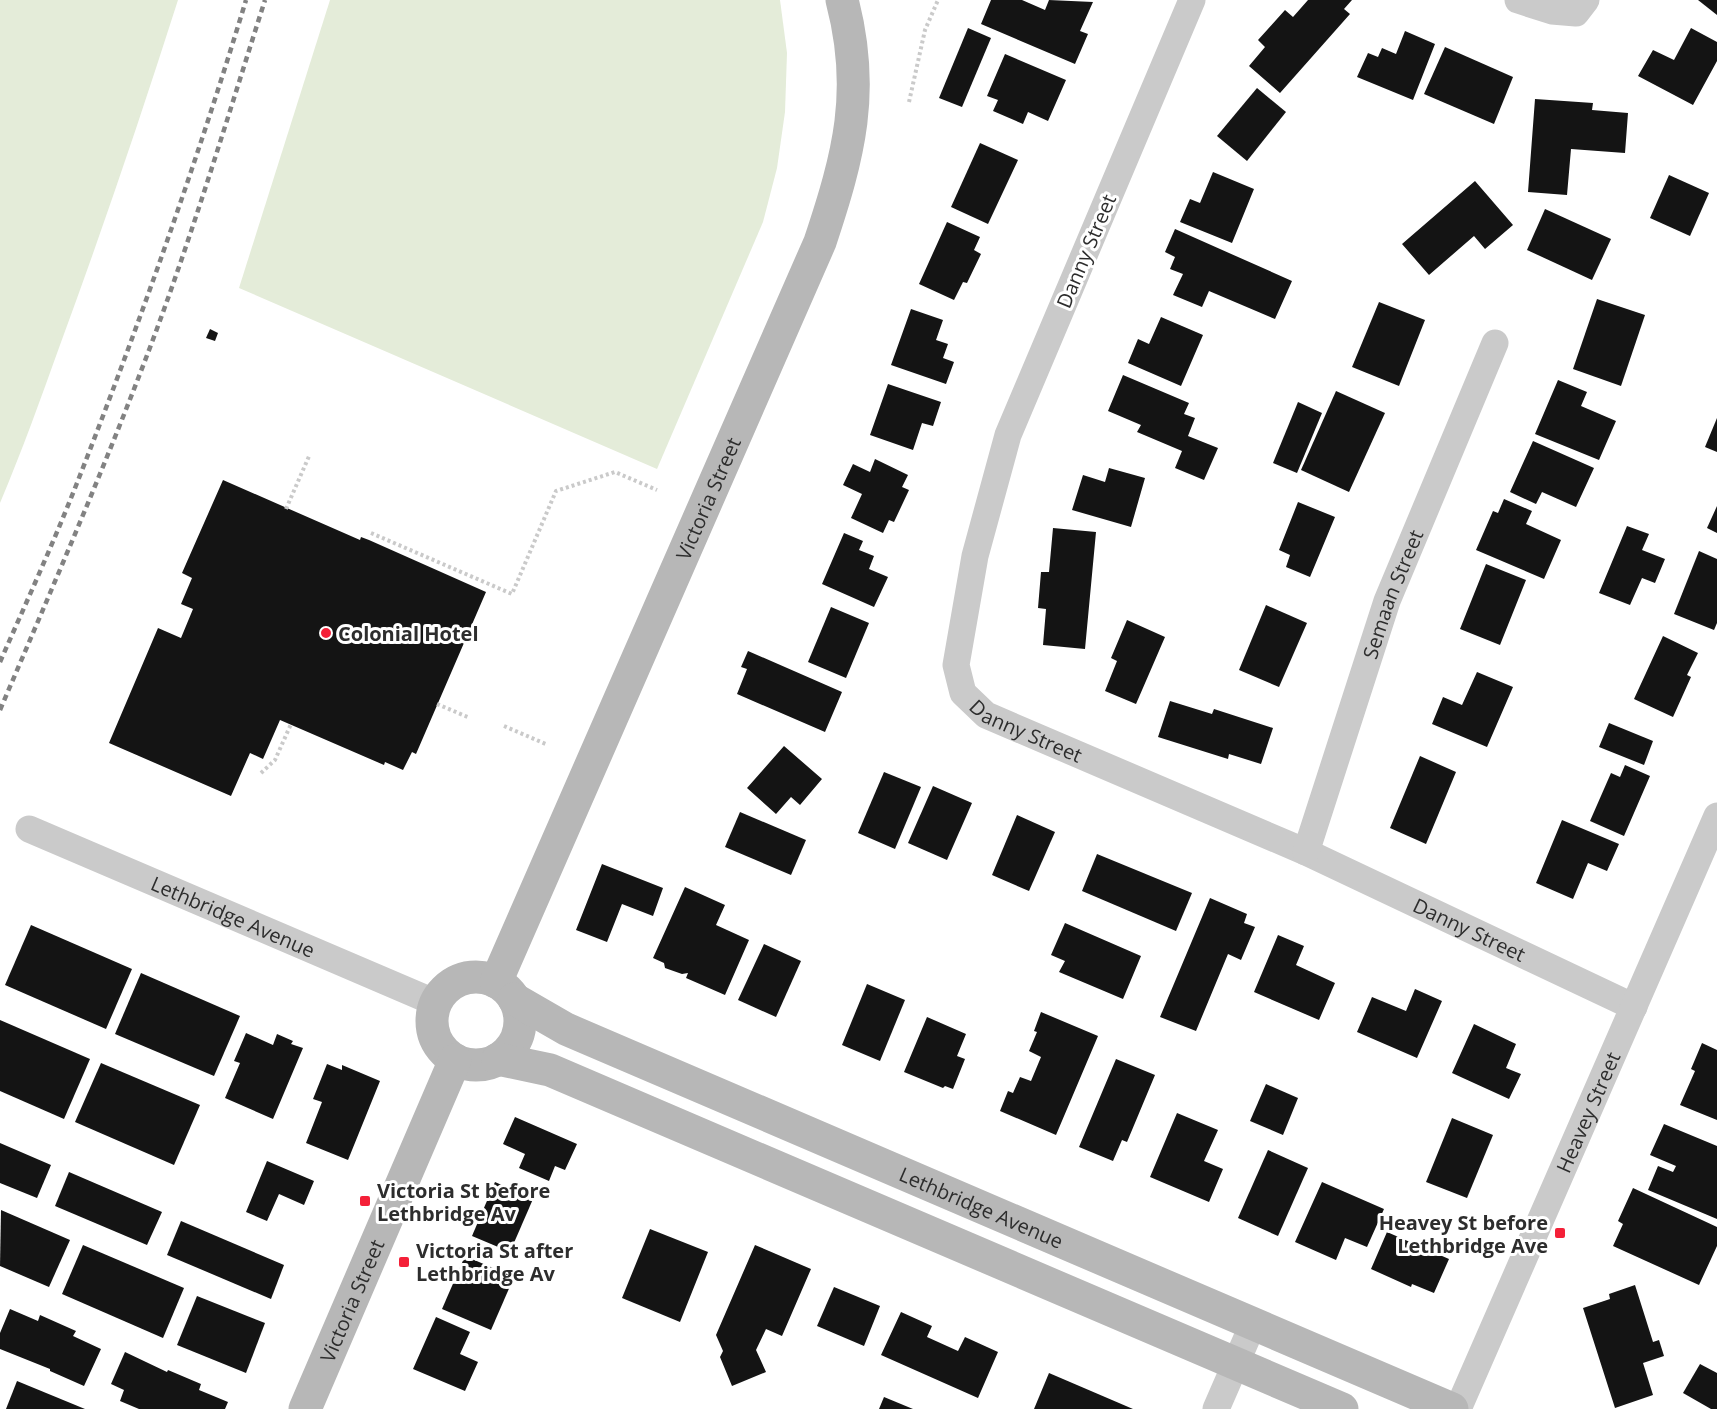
<svg xmlns="http://www.w3.org/2000/svg" width="1717" height="1409" font-family="'Open Sans',sans-serif">
  <style>
    .green { fill: #e4ecd9 }
    .building { fill: #141414 }
    .lines { fill: none; stroke-linecap: round; stroke-linejoin: round }
    .path { stroke: #cacaca; stroke-width: 4; stroke-dasharray: 3 3; stroke-linecap: butt }
    .street { stroke: #cacaca; stroke-width: 27 }
    .secondary { stroke: #b7b7b7; stroke-width: 33 }
    .rail { stroke: #828282; stroke-width: 4.5; stroke-dasharray: 6 4.5; stroke-linecap: butt }
    .poi-dot { fill: #f42038; stroke: #fff; stroke-width: 2 }
    .labels { text-anchor: middle; dominant-baseline: central; stroke-width: 6; stroke-linejoin: round; paint-order: stroke }
    .street-label { font-size: 20px; fill: #2d2d2d; stroke: #fff }
    .poi-label { font-size: 20px; font-weight: bold; fill: #2d2d2d; stroke: #fff; text-anchor: start }
  </style>
  <rect width="100%" height="100%" fill="#fff"/>
  <g class="green">
    <path d="M0,0H178C141,116 102,231 60,345C41,398 22,451 0,503Z"/>
    <polygon points="330,0 780,0 787,53 785,112 777,168 763,222 657,469 239,288"/>
  </g>
  <g class="building">
    <polygon points="991,0 1022,0 1045,10 1049,0 1093,2 1080,31 1088,34 1075,64 981,24"/>
    <polygon points="1308,0 1352,0 1344,9 1350,14 1280,93 1249,66 1265,47 1258,40 1285,10 1293,17"/>
    <polygon points="1698,0 1717,0 1717,15"/>
    <polygon points="968,28 991,38 962,107 939,98"/>
    <polygon points="1691,28 1717,42 1717,61 1693,105 1638,76 1653,50 1674,60"/>
    <polygon points="1405,31 1435,44 1413,100 1357,77 1368,53 1378,57 1382,48 1396,54"/>
    <polygon points="1445,47 1513,77 1494,124 1424,94"/>
    <polygon points="1005,54 1066,80 1048,121 1028,112 1023,124 993,111 998,100 987,96"/>
    <polygon points="1257,88 1286,112 1247,161 1217,136"/>
    <polygon points="1535,99 1593,103 1592,110 1628,113 1625,153 1571,149 1567,195 1528,192"/>
    <polygon points="980,143 1018,160 988,224 951,207"/>
    <polygon points="1213,172 1254,189 1232,243 1180,222 1190,199 1200,203"/>
    <polygon points="1669,175 1709,193 1690,236 1650,218"/>
    <polygon points="1475,181 1513,225 1485,249 1474,236 1429,275 1402,244"/>
    <polygon points="1545,209 1611,239 1592,280 1527,250"/>
    <polygon points="947,222 980,237 974,250 981,254 967,283 963,282 954,300 919,284"/>
    <polygon points="1175,229 1292,281 1275,319 1209,291 1202,307 1173,295 1183,274 1170,269 1175,257 1165,252"/>
    <polygon points="1597,299 1645,315 1621,386 1573,369"/>
    <polygon points="1379,302 1425,320 1399,386 1352,367"/>
    <polygon points="911,309 943,320 936,340 948,344 943,358 954,362 946,384 891,365"/>
    <polygon points="1161,317 1203,335 1181,386 1128,363 1138,339 1149,344"/>
    <polygon points="210,329 218,333 215,341 206,338"/>
    <polygon points="1123,375 1189,403 1184,414 1195,418 1188,436 1218,448 1204,480 1175,468 1182,451 1137,432 1141,425 1108,411"/>
    <polygon points="1558,380 1587,392 1581,406 1616,421 1599,460 1535,434"/>
    <polygon points="888,384 941,402 933,426 922,423 913,450 870,435"/>
    <polygon points="1336,391 1385,413 1349,492 1301,470"/>
    <polygon points="1298,402 1322,413 1297,473 1273,463"/>
    <polygon points="1717,418 1717,452 1705,447"/>
    <polygon points="1533,441 1594,468 1576,507 1542,492 1536,504 1510,492"/>
    <polygon points="875,459 908,475 902,487 909,490 894,522 889,520 883,533 851,518 862,494 843,485 853,464 870,472"/>
    <polygon points="1109,468 1145,478 1131,527 1072,510 1083,475 1105,482"/>
    <polygon points="223,480 360,540 361,537 369,540 486,592 416,754 412,752 403,770 385,762 384,765 280,720 263,759 250,753 231,796 109,743 158,628 181,638 193,609 181,604 192,578 182,573"/>
    <polygon points="1504,499 1532,511 1526,524 1561,540 1544,579 1476,550 1493,511 1498,513"/>
    <polygon points="1298,502 1335,517 1310,577 1286,567 1290,555 1279,550"/>
    <polygon points="1717,506 1717,533 1707,528"/>
    <polygon points="1627,526 1649,534 1642,550 1665,559 1655,583 1642,578 1630,605 1599,593"/>
    <polygon points="1053,528 1096,532 1085,649 1043,645 1046,609 1038,608 1041,572 1049,572"/>
    <polygon points="844,533 863,541 859,550 874,556 869,569 888,577 874,607 822,584"/>
    <polygon points="1699,551 1717,559 1717,623 1714,630 1674,614"/>
    <polygon points="1486,564 1526,580 1500,645 1460,629"/>
    <polygon points="1266,605 1307,623 1279,687 1239,670"/>
    <polygon points="831,607 869,623 846,678 808,662"/>
    <polygon points="1127,620 1165,637 1136,704 1105,691 1117,661 1111,658"/>
    <polygon points="1663,636 1698,653 1687,675 1691,677 1673,717 1634,699"/>
    <polygon points="748,651 842,692 825,732 737,694 747,669 741,667"/>
    <polygon points="1477,672 1513,687 1487,747 1432,724 1443,697 1462,705"/>
    <polygon points="1170,701 1212,714 1214,709 1273,728 1261,764 1229,754 1228,759 1158,737"/>
    <polygon points="1609,723 1653,741 1644,765 1599,747"/>
    <polygon points="784,746 822,779 800,805 791,797 776,814 747,788"/>
    <polygon points="1420,756 1456,772 1426,844 1390,828"/>
    <polygon points="1625,765 1650,776 1624,836 1590,821 1611,773 1620,777"/>
    <polygon points="884,772 921,787 895,849 858,833"/>
    <polygon points="933,786 972,803 947,860 908,843"/>
    <polygon points="740,812 806,840 791,875 725,847"/>
    <polygon points="1017,815 1055,832 1029,891 992,875"/>
    <polygon points="1562,820 1619,844 1607,871 1588,863 1573,899 1536,883"/>
    <polygon points="1097,854 1192,893 1176,931 1082,891"/>
    <polygon points="602,864 663,888 653,916 622,904 607,942 576,930"/>
    <polygon points="685,887 725,905 716,925 749,940 725,995 686,978 688,973 682,974 665,968 664,963 653,958"/>
    <polygon points="1210,898 1247,914 1244,923 1255,927 1241,960 1228,954 1196,1031 1160,1017"/>
    <polygon points="1065,923 1141,956 1123,999 1059,972 1065,961 1051,955"/>
    <polygon points="31,925 132,969 106,1029 5,985"/>
    <polygon points="1278,935 1304,946 1296,965 1335,983 1319,1020 1254,992"/>
    <polygon points="764,944 801,961 776,1017 738,1000"/>
    <polygon points="141,973 240,1016 214,1076 115,1034"/>
    <polygon points="867,984 905,1000 880,1061 842,1045"/>
    <polygon points="1415,989 1442,1001 1417,1058 1357,1032 1372,997 1406,1011"/>
    <polygon points="1041,1012 1098,1036 1056,1135 1000,1111 1008,1091 1013,1093 1020,1077 1031,1081 1041,1057 1029,1051 1037,1032 1034,1031"/>
    <polygon points="927,1017 966,1034 957,1056 965,1059 953,1089 945,1086 943,1088 904,1072"/>
    <polygon points="0,1020 90,1059 64,1119 0,1091"/>
    <polygon points="1474,1024 1516,1044 1506,1068 1521,1074 1509,1099 1452,1073"/>
    <polygon points="246,1033 273,1045 277,1034 293,1041 291,1044 303,1048 273,1119 225,1098 240,1063 234,1061"/>
    <polygon points="1702,1043 1717,1050 1717,1120 1680,1105 1695,1071 1691,1069"/>
    <polygon points="1116,1059 1155,1075 1127,1142 1122,1140 1113,1161 1079,1147"/>
    <polygon points="101,1063 200,1105 174,1165 75,1122"/>
    <polygon points="327,1064 342,1070 342,1065 380,1081 348,1160 306,1143 322,1102 313,1099"/>
    <polygon points="1266,1084 1298,1098 1283,1135 1250,1121"/>
    <polygon points="1177,1113 1218,1130 1204,1161 1223,1169 1209,1202 1150,1177"/>
    <polygon points="515,1117 577,1144 565,1170 555,1166 549,1181 519,1168 525,1154 503,1144"/>
    <polygon points="1452,1118 1493,1135 1467,1198 1426,1182"/>
    <polygon points="1664,1124 1717,1146 1717,1219 1648,1190 1658,1166 1673,1172 1676,1166 1650,1155"/>
    <polygon points="0,1143 51,1165 37,1198 0,1183"/>
    <polygon points="1268,1150 1308,1168 1278,1236 1238,1218"/>
    <polygon points="267,1161 314,1181 304,1205 279,1194 267,1221 246,1212"/>
    <polygon points="69,1172 162,1212 147,1245 55,1206"/>
    <polygon points="495,1182 533,1199 510,1252 472,1236"/>
    <polygon points="1322,1182 1384,1209 1367,1247 1345,1238 1336,1260 1295,1242"/>
    <polygon points="1633,1188 1717,1227 1717,1246 1699,1285 1613,1246 1623,1224 1618,1221"/>
    <polygon points="1,1210 70,1240 49,1287 0,1266"/>
    <polygon points="181,1221 284,1265 271,1299 167,1255"/>
    <polygon points="650,1229 708,1252 680,1322 622,1298"/>
    <polygon points="1387,1232 1449,1259 1434,1293 1412,1284 1411,1287 1371,1269"/>
    <polygon points="83,1245 184,1288 163,1338 62,1294"/>
    <polygon points="755,1245 811,1269 782,1336 766,1329 756,1350 766,1372 732,1386 720,1357 723,1351 716,1335"/>
    <polygon points="465,1256 514,1277 491,1330 442,1309"/>
    <polygon points="1635,1285 1653,1342 1659,1340 1664,1356 1643,1363 1653,1395 1615,1408 1583,1308 1610,1299 1609,1294"/>
    <polygon points="834,1287 880,1306 864,1346 817,1326"/>
    <polygon points="197,1296 265,1323 246,1373 177,1345"/>
    <polygon points="10,1309 38,1321 40,1315 76,1331 73,1336 101,1349 84,1386 50,1371 50,1369 0,1349 0,1333"/>
    <polygon points="901,1312 932,1326 927,1337 958,1351 965,1337 998,1352 978,1398 881,1355"/>
    <polygon points="436,1317 470,1332 460,1354 478,1362 465,1391 413,1369"/>
    <polygon points="125,1352 167,1372 168,1370 201,1384 199,1390 228,1402 225,1409 139,1409 120,1401 124,1390 111,1384"/>
    <polygon points="1700,1364 1717,1373 1717,1409 1711,1409 1683,1393"/>
    <polygon points="1049,1373 1133,1409 1034,1409"/>
    <polygon points="17,1381 85,1409 6,1409"/>
    <polygon points="884,1397 913,1409 879,1409"/>
  </g>
  <g class="lines">
    <g class="path">
      <polyline points="909,102 925,30 938,0"/>
      <polyline points="286,509 310,454"/>
      <polyline points="371,533 512,594 556,491 615,472 657,490"/>
      <polyline points="437,704 470,718"/>
      <polyline points="504,726 548,745"/>
      <polyline points="261,773 275,760 291,724"/>
    </g>
    <g class="street">
      <path id="s1" d="M1192,0L1008,435L975,556L956,665L963,693L986,715L1306,852L1634,1007"/>
      <polyline points="1518,0 1552,11 1576,13 1586,0"/>
      <path id="s2" d="M29,829L436,1003"/>
      <path id="s3" d="M1306,852L1387,601L1495,343"/>
      <polyline points="1216,1409 1253,1324"/>
      <path id="s4" d="M1458,1409L1717,816"/>
    </g>
    <g class="secondary">
      <circle cx="476" cy="1021" r="44"/>
      <path id="s5" d="M496,982L820,242C849,155 866,91 842,0"/>
      <path id="s6" d="M514,999L566,1029L1452,1409"/>
      <polyline points="498,1059 550,1070 1342,1409"/>
      <path id="s7" d="M305,1409L455,1060"/>
    </g>
    <g class="rail">
      <path d="M0,662C26,603 53,544 77,483C139,325 197,162 246,0"/>
      <path d="M0,710C50,593 101,476 146,358C191,240 227,119 265,0"/>
    </g>
  </g>
  <g class="poi-dot">
    <circle cx="326" cy="633" r="6"/>
    <rect x="359" y="1195" width="12" height="12" rx="3"/>
    <rect x="1554" y="1227" width="12" height="12" rx="3"/>
    <rect x="398" y="1256" width="12" height="12" rx="3"/>
  </g>
  <g class="labels">
    <g class="street-label">
      <text transform="translate(1086 251) rotate(-67)">Danny Street</text>
      <text stroke="none"><textPath href="#s5" startOffset="528">Victoria Street</textPath></text>
      <text stroke="none"><textPath href="#s3" startOffset="272">Semaan Street</textPath></text>
      <text stroke="none"><textPath href="#s1" startOffset="812">Danny Street</textPath></text>
      <text stroke="none"><textPath href="#s2" startOffset="222">Lethbridge Avenue</textPath></text>
      <text stroke="none"><textPath href="#s1" startOffset="1298">Danny Street</textPath></text>
      <text stroke="none"><textPath href="#s4" startOffset="324">Heavey Street</textPath></text>
      <text stroke="none"><textPath href="#s6" startOffset="512">Lethbridge Avenue</textPath></text>
      <text stroke="none"><textPath href="#s7" startOffset="118">Victoria Street</textPath></text>
    </g>
    <g class="poi-label">
      <text x="338" y="633">Colonial Hotel</text>
      <text x="377" y="1190">Victoria St before<tspan x="377" dy="23">Lethbridge Av</tspan></text>
      <text x="1548" y="1222" text-anchor="end">Heavey St before<tspan x="1548" dy="23">Lethbridge Ave</tspan></text>
      <text x="416" y="1250">Victoria St after<tspan x="416" dy="23">Lethbridge Av</tspan></text>
    </g>
  </g>
</svg>
